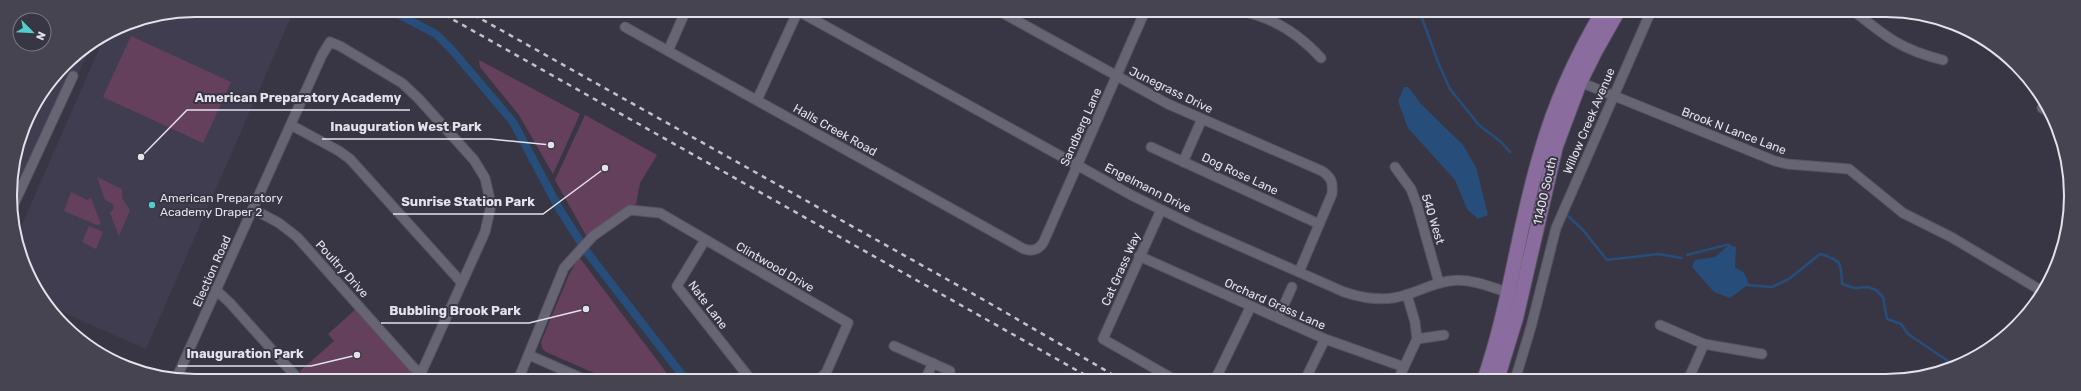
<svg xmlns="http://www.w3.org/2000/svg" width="2081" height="391" font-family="Rubik,sans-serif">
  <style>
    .built { fill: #413d51 }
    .green { fill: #65405d }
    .water { fill: #274e7a }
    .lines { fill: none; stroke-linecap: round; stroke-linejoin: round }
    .stream { stroke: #274e7a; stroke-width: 2.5 }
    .canal { stroke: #274e7a; stroke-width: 8 }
    .minor-casing { stroke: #575460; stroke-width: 11 }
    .primary-casing { stroke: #575460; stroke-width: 16 }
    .minor { stroke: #676474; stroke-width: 9 }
    .primary { stroke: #8a6c9e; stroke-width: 14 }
    .rail { stroke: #c2c0ca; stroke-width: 2.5; stroke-dasharray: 5 5; stroke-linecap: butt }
    .poi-dot { fill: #53cdc9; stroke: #383644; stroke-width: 1.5 }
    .labels { text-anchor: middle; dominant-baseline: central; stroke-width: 4; stroke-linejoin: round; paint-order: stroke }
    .street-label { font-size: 12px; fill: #e3e1ea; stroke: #383644 }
    .poi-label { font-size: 12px; fill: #e3e1ea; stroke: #383644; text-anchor: start }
    .rim { fill: none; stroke: #e3e1ea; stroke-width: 2 }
    .leader { fill: none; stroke: #e3e1ea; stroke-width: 1.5 }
    .callout-dot { fill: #e3e1ea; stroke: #383644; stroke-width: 1.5 }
    .callout-label { font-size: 13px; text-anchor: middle; font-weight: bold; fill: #e3e1ea; stroke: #383644; stroke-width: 4; stroke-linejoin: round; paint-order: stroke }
  </style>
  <rect width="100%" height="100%" fill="#383644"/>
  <g class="built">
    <polygon points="196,10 294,10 146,349 84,322 48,304 20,255 17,236 104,38 125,24"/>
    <polygon points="91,47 14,208 10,184 24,124 64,64"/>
  </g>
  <g class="green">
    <polygon points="131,36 231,82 203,143 103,97"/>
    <polygon points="479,60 580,114 553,174 519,115 480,67"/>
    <polygon points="585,115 657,155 640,183 636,204 626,208 587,237 555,180"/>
    <polygon points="97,177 122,189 122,198 130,210 119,236 110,213 114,208 113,204 105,200"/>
    <polygon points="71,192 87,200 91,198 101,224 97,225 64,211"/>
    <polygon points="89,226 103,232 96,249 82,242"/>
    <polygon points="579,257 672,380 610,380 546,352 542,348 541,342 569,275"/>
    <polygon points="356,309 411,372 412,380 307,380 300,371 334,341 328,334"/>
  </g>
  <g class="water">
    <polygon points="1404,87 1408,87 1421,104 1463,145 1476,167 1488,215 1478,219 1467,209 1455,180 1408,128 1398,101"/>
    <polygon points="1729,245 1736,247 1735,267 1744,273 1749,284 1730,298 1714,292 1692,267 1695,260 1715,257"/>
  </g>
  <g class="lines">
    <g class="stream">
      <polyline points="1412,11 1422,18 1438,62 1450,89 1479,125 1501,142 1510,152"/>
      <polyline points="1568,216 1583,230 1607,260 1659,254 1681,258"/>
      <polyline points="1687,255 1726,245 1729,245 1729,247"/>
      <path d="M1747,285L1772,287L1789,279L1820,254C1842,260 1841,263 1842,284L1854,288L1868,287L1876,290L1883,297L1887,319L1901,324L1908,334L1954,365"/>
    </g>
    <polyline class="canal" points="390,10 436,34 452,50 513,122 560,210 587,252 686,380"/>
    <g class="minor-casing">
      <g id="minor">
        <path d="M798,11L1133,196L1199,228L1344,292C1365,299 1388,302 1408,294C1422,290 1434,283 1449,281C1470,278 1489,286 1509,293"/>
        <path d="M999,11L1168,104L1322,171C1332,178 1333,182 1332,194L1299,272"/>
        <path d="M1240,11C1274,17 1299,34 1321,58"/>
        <path d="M1855,12C1886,37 1902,50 1943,60"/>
        <path d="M625,27L1024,249C1033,252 1040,249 1044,241L1145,11"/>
        <polyline points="668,51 686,10"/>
        <polyline points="1580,82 1775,161 1787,164 1849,169 1903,213 1951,237 2042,291"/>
        <polyline points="757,100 798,11"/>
        <polyline points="2042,108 2046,110"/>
        <polyline points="291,125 339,151 350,159 462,283"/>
        <polyline points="1151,147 1319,224"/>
        <polyline points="1183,162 1202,119"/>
        <polyline points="1395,167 1411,189 1417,205 1439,283"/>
        <polyline points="13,206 73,76"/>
        <polyline points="253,209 279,223 297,237 413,367 421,373"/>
        <polyline points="1161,210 1103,339 1175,380"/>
        <polyline points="705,240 677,286 751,380"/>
        <polyline points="1139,256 1325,339 1404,367"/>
        <polyline points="216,290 230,303 299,380"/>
        <polyline points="1278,318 1292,287"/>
        <polyline points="1660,325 1704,344 1762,354"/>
        <polyline points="1417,339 1444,335"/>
        <polyline points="894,346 950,371"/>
        <polyline points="529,355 586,380"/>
        <polyline points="176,379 322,55 330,42 340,46 402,83 418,98 474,160 485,178 490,200 490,210 485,232 418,380"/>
        <polyline points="518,380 564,268 593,236 630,210 660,213 848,323 826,373 818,380"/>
        <polyline points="925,380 933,363"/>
        <polyline points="1215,380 1251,306"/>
        <polyline points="1305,380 1325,339"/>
        <polyline points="1398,380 1417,339 1415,322 1407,295"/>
        <polyline points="1515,380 1531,327 1556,228 1651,11"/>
        <polyline points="1688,380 1704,344"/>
      </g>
    </g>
    <g class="primary-casing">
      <g id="primary">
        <path d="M1484,380C1510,306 1518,227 1541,152C1555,102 1577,55 1603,11"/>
        <polyline points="1497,380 1516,318 1556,146 1580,82 1596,50 1618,11"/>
      </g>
    </g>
    <use href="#minor" class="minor"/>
    <use href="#primary" class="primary"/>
    <g class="rail">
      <polyline points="436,10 1094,380"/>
      <polyline points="465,10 984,300 1122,380"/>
    </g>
  </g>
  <circle class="poi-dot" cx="152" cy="205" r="4"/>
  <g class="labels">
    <g class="street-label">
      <text transform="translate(1171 90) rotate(26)">Junegrass Drive</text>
      <text transform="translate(1589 121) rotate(-67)">Willow Creek Avenue</text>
      <text transform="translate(1081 127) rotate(-66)">Sandberg Lane</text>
      <text transform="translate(835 130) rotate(29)">Halls Creek Road</text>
      <text transform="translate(1734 131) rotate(21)">Brook N Lance Lane</text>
      <text transform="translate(1240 174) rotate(25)">Dog Rose Lane</text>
      <text transform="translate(1148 188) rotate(27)">Engelmann Drive</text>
      <text transform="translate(1545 191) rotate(-77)">11400 South</text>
      <text transform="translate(1433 219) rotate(73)">540 West</text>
      <text transform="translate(775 267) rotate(30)">Clintwood Drive</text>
      <text transform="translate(342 269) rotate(48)">Poultry Drive</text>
      <text transform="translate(1121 269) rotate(-66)">Cat Grass Way</text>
      <text transform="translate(212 271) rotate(-66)">Election Road</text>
      <text transform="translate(1275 304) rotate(24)">Orchard Grass Lane</text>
      <text transform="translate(708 305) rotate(53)">Nate Lane</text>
    </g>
    <g class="poi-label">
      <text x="160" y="198">American Preparatory<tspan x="160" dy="14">Academy Draper 2</tspan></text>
    </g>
  </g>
  <path d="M0 0H2081V391H0ZM195 17H1886A178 178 0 0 1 2064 195V196A178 178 0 0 1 1886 374H195A178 178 0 0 1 17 196V195A178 178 0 0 1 195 17Z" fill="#464451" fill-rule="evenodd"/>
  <path class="rim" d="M195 17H1886A178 178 0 0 1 2064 195V196A178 178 0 0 1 1886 374H195A178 178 0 0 1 17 196V195A178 178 0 0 1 195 17Z"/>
  <path class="leader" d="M141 157L187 110H410M551 145L490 139H322M605 168L543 214H393M586 309L529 323H381M357 355L311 366H178"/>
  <g class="callout-dot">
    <circle cx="141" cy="157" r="4"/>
    <circle cx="551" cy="145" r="4"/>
    <circle cx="605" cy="168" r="4"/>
    <circle cx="586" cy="309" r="4"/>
    <circle cx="357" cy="355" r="4"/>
  </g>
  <g class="callout-label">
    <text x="298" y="102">American Preparatory Academy</text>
    <text x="406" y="131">Inauguration West Park</text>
    <text x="468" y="206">Sunrise Station Park</text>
    <text x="455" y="315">Bubbling Brook Park</text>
    <text x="245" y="358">Inauguration Park</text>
  </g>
  <g transform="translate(32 32) rotate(114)"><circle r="19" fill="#383644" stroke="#7c7a86"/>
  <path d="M0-3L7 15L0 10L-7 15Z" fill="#53cdc9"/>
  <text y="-6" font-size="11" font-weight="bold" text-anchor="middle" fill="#e3e1ea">N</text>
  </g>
</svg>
